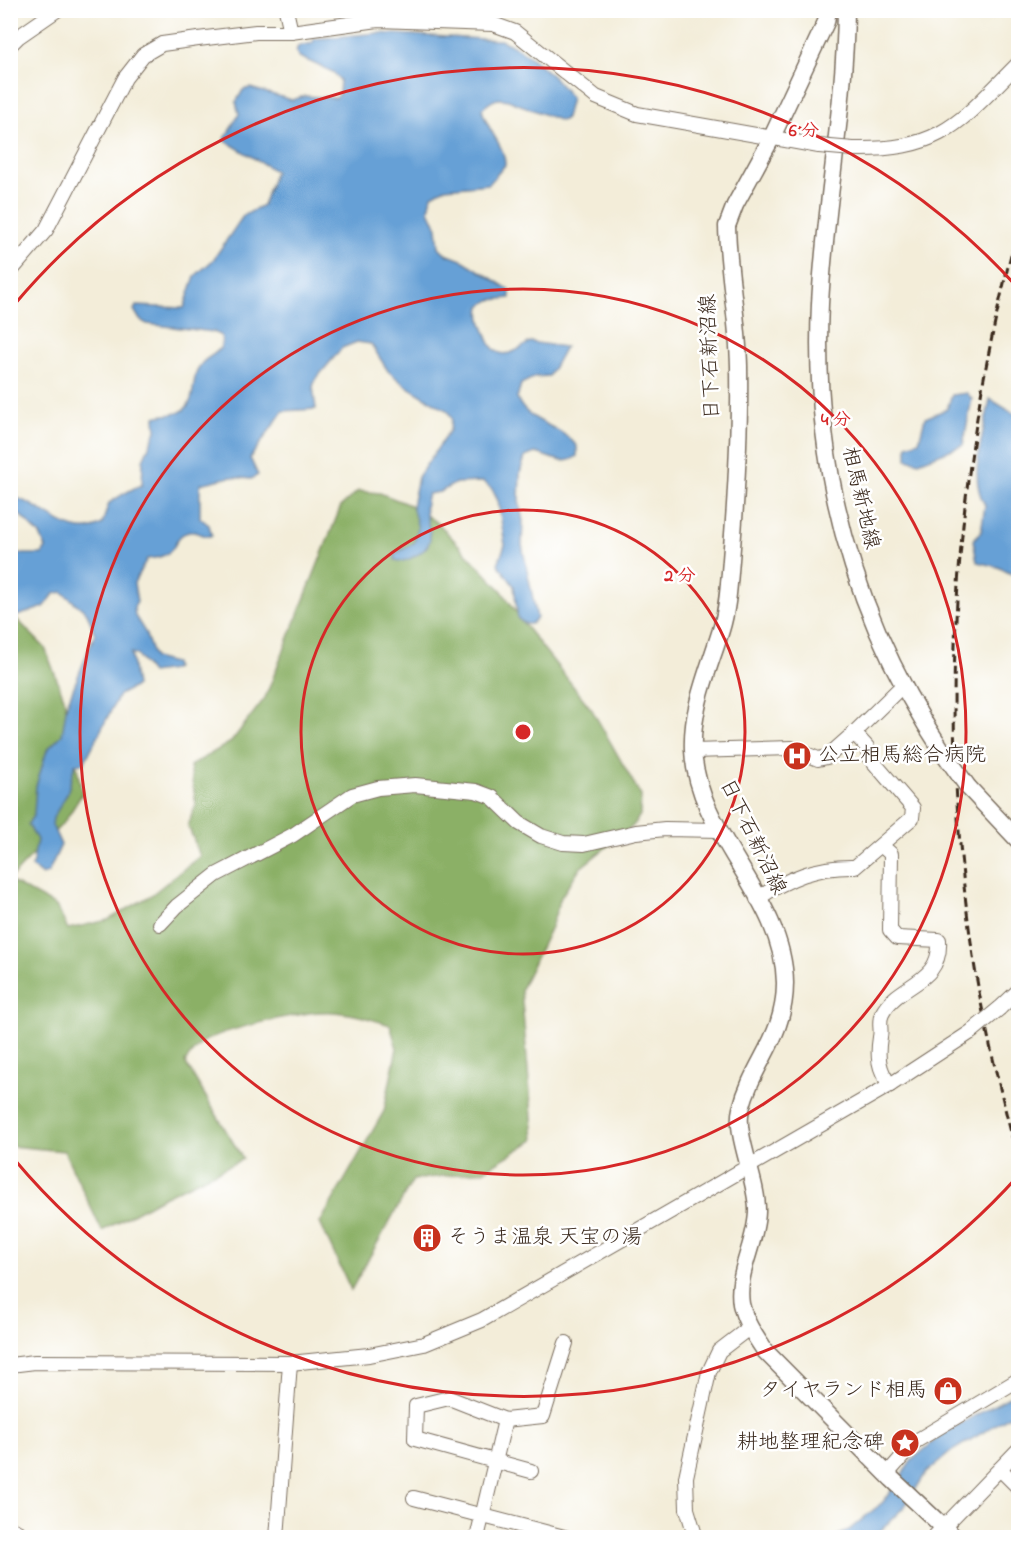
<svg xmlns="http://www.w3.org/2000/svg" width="1029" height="1548" font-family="'Indie Flower','Klee One',sans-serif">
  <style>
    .forest { fill: #8bb066; stroke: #636d42; stroke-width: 1.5 }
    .water { fill: #66a0d6; stroke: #50657a; stroke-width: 1.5 }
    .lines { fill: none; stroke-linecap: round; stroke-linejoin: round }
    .minor-casing { stroke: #7b6e5f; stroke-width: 16 }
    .major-casing { stroke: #7b6e5f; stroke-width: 19 }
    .minor { stroke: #fff; stroke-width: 14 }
    .major { stroke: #fff; stroke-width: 16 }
    .rail { stroke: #3b2a1e; stroke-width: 3; stroke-dasharray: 9 4.5; stroke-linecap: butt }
    .minor-bridge-casing { stroke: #7b6e5f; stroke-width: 16; stroke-linecap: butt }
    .major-bridge-casing { stroke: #7b6e5f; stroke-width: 19; stroke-linecap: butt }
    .minor-bridge { stroke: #fff; stroke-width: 14 }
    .major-bridge { stroke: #fff; stroke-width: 16 }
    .ring { fill: none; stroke: #d62828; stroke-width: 3 }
    .labels { text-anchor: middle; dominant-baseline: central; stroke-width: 5; stroke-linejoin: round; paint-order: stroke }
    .street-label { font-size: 21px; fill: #3b2a1e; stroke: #fff }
    .poi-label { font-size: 21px; fill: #3b2a1e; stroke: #fff; text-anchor: start }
    .centre { fill: #d62828; stroke: #fff; stroke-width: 3 }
    .ring-label { font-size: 18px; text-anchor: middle; font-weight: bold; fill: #d62828; stroke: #fff; stroke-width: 5; stroke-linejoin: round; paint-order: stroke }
  </style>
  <rect width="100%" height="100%" fill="#fff"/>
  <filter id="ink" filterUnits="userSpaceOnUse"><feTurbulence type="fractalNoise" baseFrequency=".0167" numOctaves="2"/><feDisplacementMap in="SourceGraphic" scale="12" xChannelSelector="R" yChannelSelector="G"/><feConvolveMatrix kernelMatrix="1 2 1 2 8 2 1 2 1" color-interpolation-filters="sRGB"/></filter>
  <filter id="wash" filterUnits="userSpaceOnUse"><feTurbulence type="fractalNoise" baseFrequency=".008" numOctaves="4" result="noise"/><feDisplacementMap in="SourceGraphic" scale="24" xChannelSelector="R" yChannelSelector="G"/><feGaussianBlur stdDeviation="1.35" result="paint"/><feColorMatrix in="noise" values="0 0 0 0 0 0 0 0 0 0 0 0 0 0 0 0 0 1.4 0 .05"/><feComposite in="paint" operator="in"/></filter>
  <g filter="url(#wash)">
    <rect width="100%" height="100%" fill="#f3edd9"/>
    <g class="forest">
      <path d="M358,491L380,493L412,506L439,524L502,591L527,628L592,710L641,796L640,815L633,826L579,869L561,897L551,927L521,989L534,1140L483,1171L413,1180L351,1290L320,1223L384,1111L397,1048L390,1025C371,1019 352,1013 332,1012C308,1010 223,1029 203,1042C196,1047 190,1056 185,1062L243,1159L161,1198L102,1231L64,1151L11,1146L10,881L56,906L68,929L108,920L150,896L200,856L188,825L196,804L190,766L231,742L265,698L341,506Z"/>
      <polygon points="10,612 45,648 64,698 82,794 65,821 11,878"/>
    </g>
    <g class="water">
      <path d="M378,33L500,40C527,50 554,75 571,98L566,118L561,121L508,100C496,97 491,101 482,109C486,130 505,144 505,165L489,184L445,188L432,195L429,210L437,228L439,247L446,254L464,261L510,290V298L490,300L481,306C479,317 482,324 486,334C495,362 510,356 530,342L565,347L549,376L535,377L521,384L517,398C528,424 558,423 577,446V456C563,467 550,456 535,453L525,457L520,473L519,501L523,521L522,545L537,618L531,624H526L518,619L514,586L498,564L505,545L498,501L492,489L483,482L456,483L440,492L428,494C417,522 448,540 413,557C406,561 402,562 395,560V554L414,543L418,528L412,506L418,477L450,430L452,419L448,411L406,386L388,371L371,344L357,342L342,348L315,380L313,387L316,409L283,411L250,458L258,475L251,479L230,477L200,484V518L209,525L212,536C204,538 197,530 189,532C169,536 184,556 147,559L134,583L137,602L134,607L135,616L145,632L154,658L174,663L175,667L173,670L151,673L137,655L131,653L136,686L119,695L84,763L75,764L67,794L53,818L52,825L61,845L48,873L42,875L32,867L37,840L28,824L34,814L36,786L47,750L62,735L67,704L95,634L87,613L62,592L54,594L44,607L11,618V559L18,554H42L46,548L40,535L11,506V497C41,501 70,544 102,524L109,503C120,496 130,489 142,485L143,460L156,431L155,417C167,413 181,417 189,404C196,392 191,375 202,363C210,354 226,352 221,336L214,332L147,324L140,320L134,310L136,306L184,308L195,276L213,260L243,216L263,205L275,171L224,140L239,114L236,102L243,90L250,88L292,100L305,96L336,98L339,94L340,80L333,72L299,57L296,52L298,46L313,43L314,39Z"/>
      <polygon points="967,393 972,399 963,445 919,462 907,459 907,445 919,441 925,418 947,409 952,395"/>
      <path d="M990,399L1018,416L1017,577L998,567L977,562L973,540L981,532L985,505C967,477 985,430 990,399Z"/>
      <polygon points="1018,1392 1018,1411 952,1451 926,1473 905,1506 880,1531 866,1537 833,1538 849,1530 883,1502 912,1460 945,1432"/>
    </g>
  </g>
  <g filter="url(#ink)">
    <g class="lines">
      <g class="minor-casing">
        <g id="minor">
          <polyline points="286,10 291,32"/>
          <polyline points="10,45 18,37 57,10"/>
          <path d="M853,149C942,151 960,122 1018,64"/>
          <polyline points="10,272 46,230 125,78 143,55 162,44 198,39 256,32 291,32 378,20 493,24 515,32 596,97 637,114 819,146"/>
          <polyline points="693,751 792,748 818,759 827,757 854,733"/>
          <path d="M882,846L891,854L890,930L897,938L939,940C942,985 897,983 882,1014C878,1022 882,1029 880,1037C877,1056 878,1069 890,1085"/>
          <path d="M757,899C788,878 817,866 855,867L912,818L913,808L869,757L867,747L854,733L902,686"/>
          <polyline points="160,924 177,906 216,875 293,835 352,795 378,788 415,785 476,791 492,797 519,823 541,836 563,843 584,844 636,832 665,829 720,830"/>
          <polyline points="1000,1008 1018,991"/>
          <polyline points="10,1365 35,1362 290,1363 369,1355 424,1344 482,1320 890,1085 971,1032"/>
          <polyline points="1000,1469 1018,1487"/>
          <polyline points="531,1471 415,1439 416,1406 449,1398 505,1420 543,1416 566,1343"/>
          <polyline points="887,1474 916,1441 1018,1380"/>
          <polyline points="414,1498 568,1538"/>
          <polyline points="10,1528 29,1538"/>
          <polyline points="277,1538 290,1363"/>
          <polyline points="477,1538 505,1420"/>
          <polyline points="696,1538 687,1509 686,1477 709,1372 719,1351 749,1328"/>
          <polyline points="933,1538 1018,1450"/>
        </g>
      </g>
      <g class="major-casing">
        <g id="major">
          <path d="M828,10L826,22L771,139L735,205L727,226C728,273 738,319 739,366C740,428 736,499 731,560C729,583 728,608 721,630C709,669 691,708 693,750C697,835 784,897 785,983C785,1038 753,1061 741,1109C734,1135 758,1181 757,1212C756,1244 736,1272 741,1304C745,1322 755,1336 765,1351L892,1479L955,1538"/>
          <path d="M846,10C845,109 825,206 820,304C812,469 854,619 945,755"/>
          <polyline points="968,787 1018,840"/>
        </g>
      </g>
      <use href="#minor" class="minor"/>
      <use href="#major" class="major"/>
      <path class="rail" d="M1018,228C955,461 937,703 971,942C981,1016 1000,1089 1018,1160"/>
      <g class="minor-bridge-casing">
        <g id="minor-bridge">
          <polyline points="819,146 853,149"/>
          <polyline points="971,1032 1000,1008"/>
        </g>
      </g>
      <g class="major-bridge-casing">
        <polyline id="major-bridge" points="945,755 968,787"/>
      </g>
      <use href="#minor-bridge" class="minor-bridge"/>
      <use href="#major-bridge" class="major-bridge"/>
    </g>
  </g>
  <g class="ring">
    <circle cx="523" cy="732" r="222"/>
    <circle cx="523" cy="732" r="443"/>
    <path d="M1017 1177A665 665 0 0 1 14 1159M14 305A665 665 0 0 1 1017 287"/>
  </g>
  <defs>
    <g id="hospital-disc" transform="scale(1.5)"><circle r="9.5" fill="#c8321e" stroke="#fff"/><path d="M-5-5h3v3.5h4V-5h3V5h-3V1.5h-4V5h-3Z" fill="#fff"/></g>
    <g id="building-disc" transform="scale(1.5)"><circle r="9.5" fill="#c8321e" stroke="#fff"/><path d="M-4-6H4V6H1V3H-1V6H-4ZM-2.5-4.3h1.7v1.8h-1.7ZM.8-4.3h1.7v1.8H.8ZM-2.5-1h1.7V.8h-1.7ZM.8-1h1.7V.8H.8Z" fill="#fff"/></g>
    <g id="shop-disc" transform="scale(1.5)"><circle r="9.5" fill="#c8321e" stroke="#fff"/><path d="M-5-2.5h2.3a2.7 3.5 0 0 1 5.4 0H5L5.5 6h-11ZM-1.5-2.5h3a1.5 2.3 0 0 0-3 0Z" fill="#fff"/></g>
    <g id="sight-disc" transform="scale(1.5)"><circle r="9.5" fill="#c8321e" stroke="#fff"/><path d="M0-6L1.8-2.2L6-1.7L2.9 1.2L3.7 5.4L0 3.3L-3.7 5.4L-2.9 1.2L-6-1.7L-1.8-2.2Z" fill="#fff"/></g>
  </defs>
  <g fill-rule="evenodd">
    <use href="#hospital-disc" x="797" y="756"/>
    <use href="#building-disc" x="427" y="1238"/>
    <use href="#shop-disc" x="948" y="1391"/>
    <use href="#sight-disc" x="905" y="1443"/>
  </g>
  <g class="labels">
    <g class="street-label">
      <text transform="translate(711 357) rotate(-92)">日下石新沼線</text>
      <text transform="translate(860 498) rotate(77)">相馬新地線</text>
      <text transform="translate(752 837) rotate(64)">日下石新沼線</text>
    </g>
    <g class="poi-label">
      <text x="818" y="756">公立相馬総合病院</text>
      <text x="448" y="1238">そうま温泉 天宝の湯</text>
      <text x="927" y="1391" text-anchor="end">タイヤランド相馬</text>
      <text x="884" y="1443" text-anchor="end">耕地整理紀念碑</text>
    </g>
  </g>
  <circle cx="523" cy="732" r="9" class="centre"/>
  <g class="ring-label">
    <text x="804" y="136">6 分</text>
    <text x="836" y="425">4 分</text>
    <text x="680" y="581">2 分</text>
  </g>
  <rect width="1029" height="1548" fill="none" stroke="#fff" stroke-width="36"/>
</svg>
